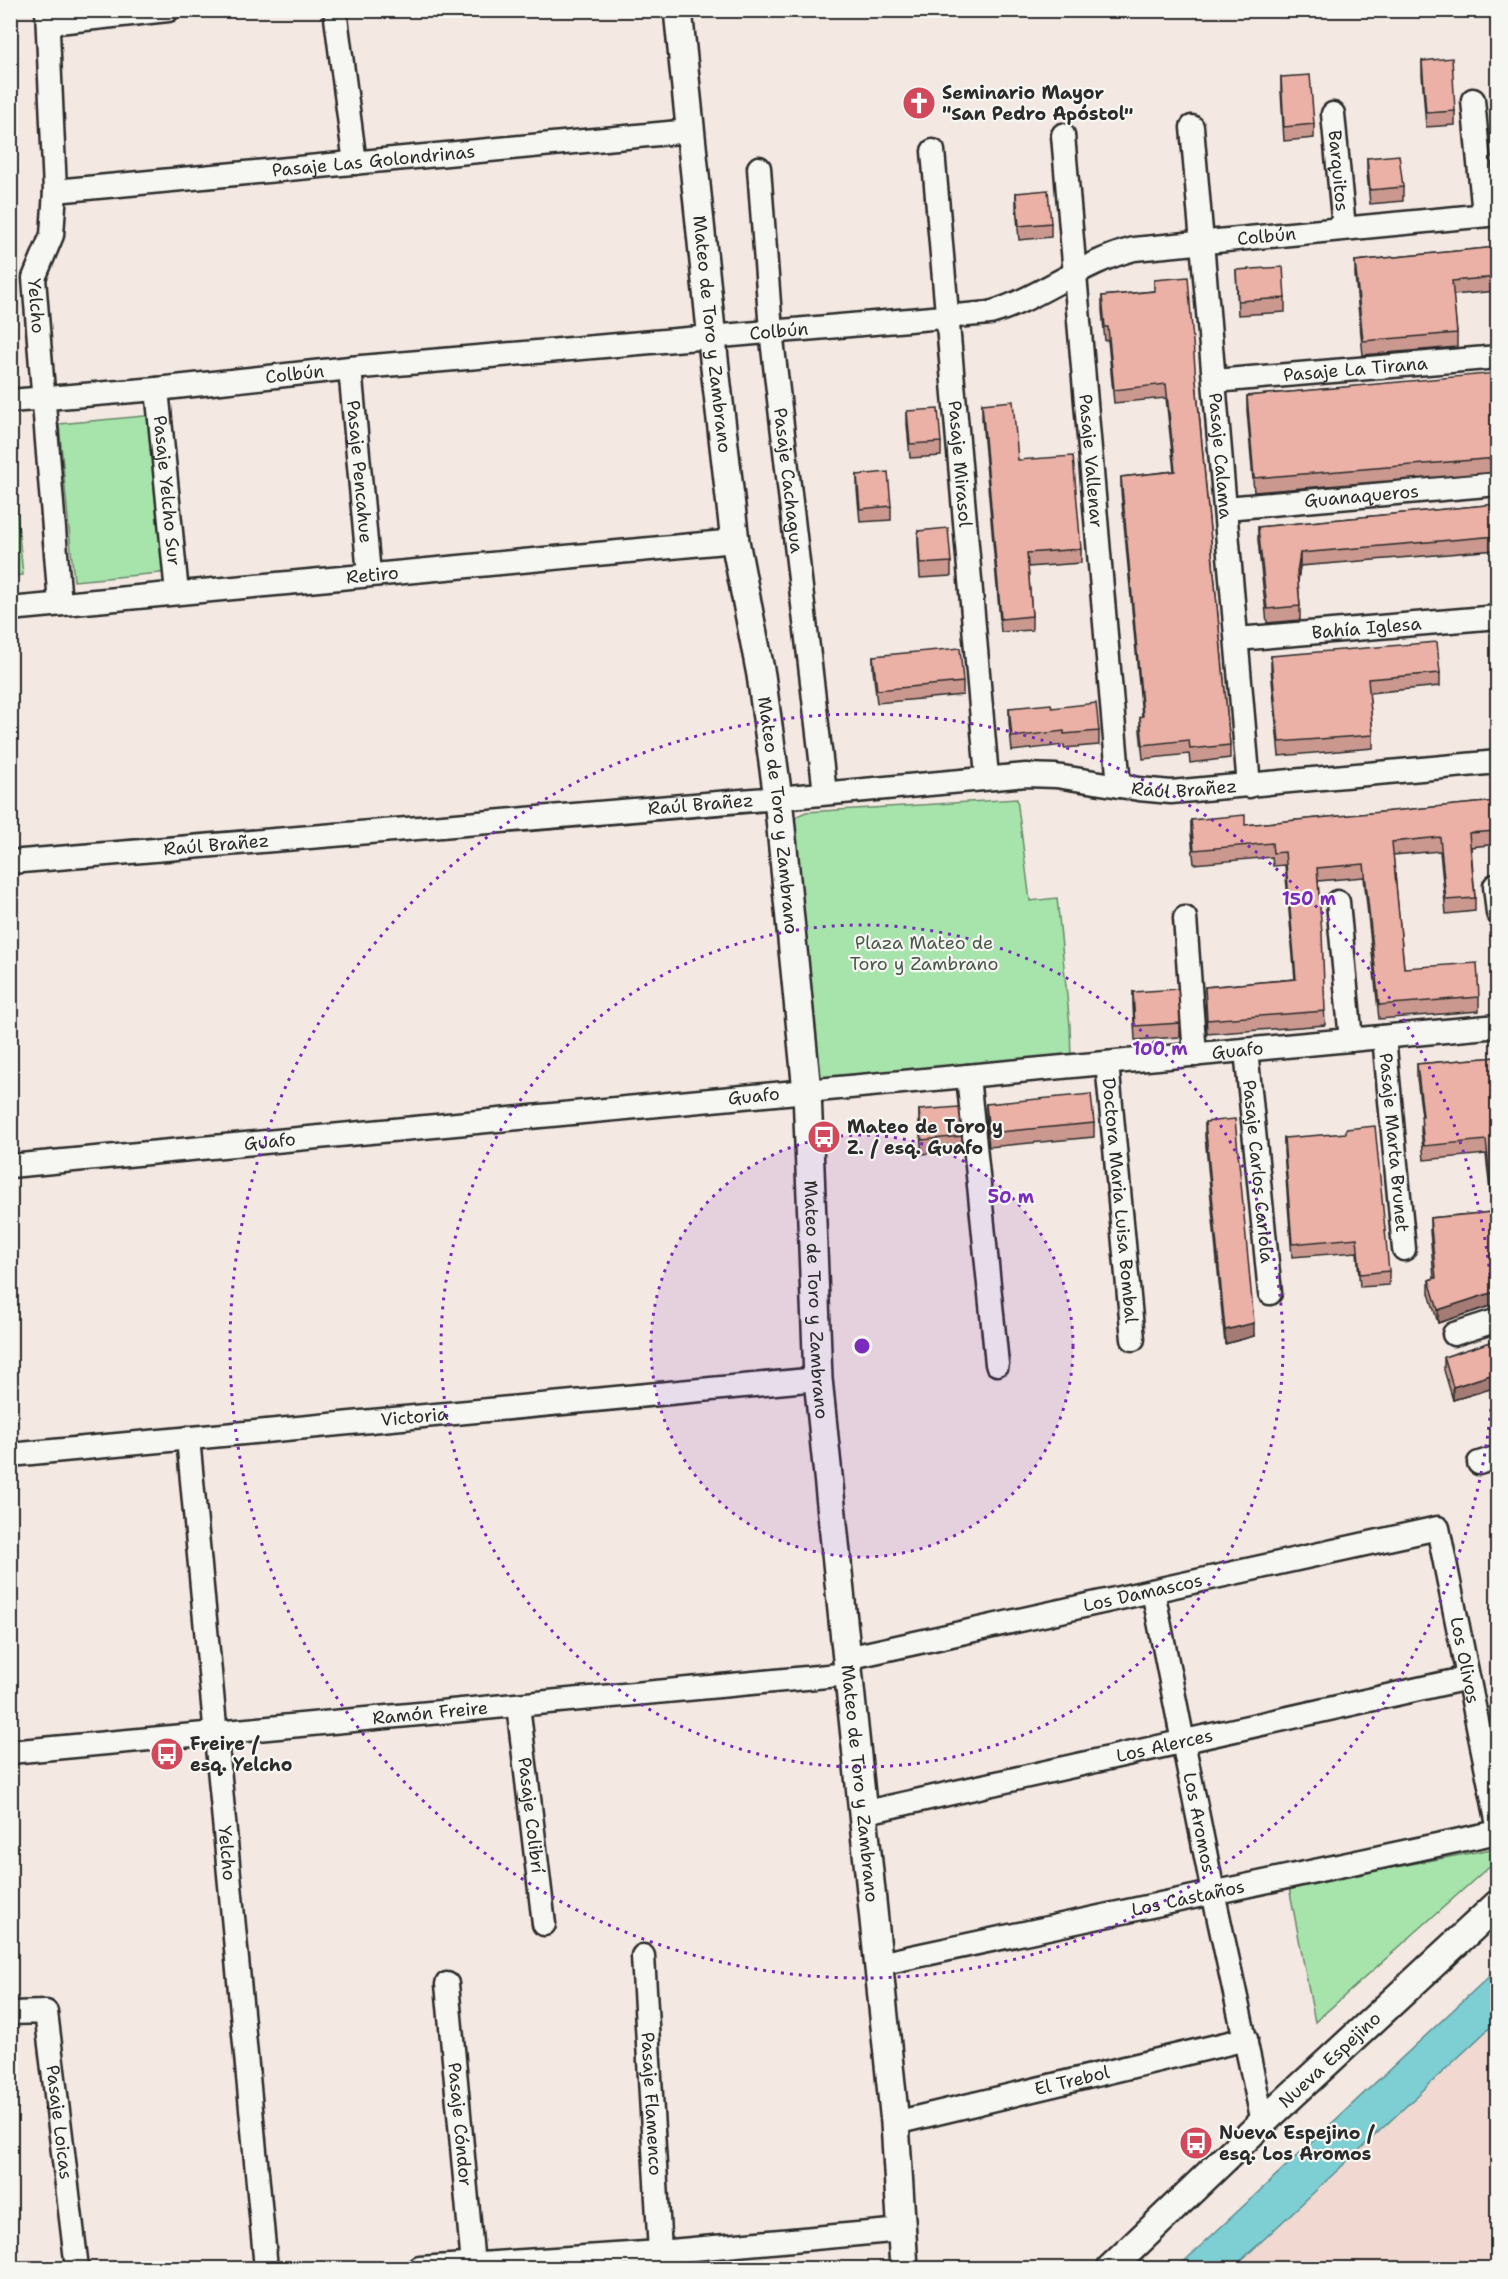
<svg xmlns="http://www.w3.org/2000/svg" width="1508" height="2279" font-family="'Shantell Sans',sans-serif">
  <style>
    .built { fill: #f1d8d1 }
    .green { fill: #a7e4ab; stroke: #69886b; stroke-width: 1.5 }
    .water { fill: #7dcfd4; stroke: #5c8d90; stroke-width: 1.5 }
    .lines { fill: none; stroke-linecap: round; stroke-linejoin: round }
    .minor-casing { stroke: #2b2b2b; stroke-width: 27 }
    .tertiary-casing { stroke: #2b2b2b; stroke-width: 32 }
    .minor { stroke: #f6f6f2; stroke-width: 22 }
    .tertiary { stroke: #f6f6f2; stroke-width: 27 }
    .wall { fill: #ca988f; stroke: #2b2b2b; stroke-width: 1.5 }
    .shaded-wall { fill: #a47c74; stroke: #2b2b2b; stroke-width: 1.5 }
    .building { fill: #ebb1a6; stroke: #2b2b2b; stroke-width: 1.5 }
    .ring { fill: none; stroke: #7b2cbf; stroke-width: 3; stroke-dasharray: 3 6 }
    .labels { text-anchor: middle; dominant-baseline: central; stroke-width: 4.5; stroke-linejoin: round; paint-order: stroke }
    .poi-label { font-size: 18px; font-weight: bold; fill: #2b2b2b; stroke: #f6f6f2; text-anchor: start }
    .street-label { font-size: 18px; fill: #2b2b2b; stroke: #f6f6f2 }
    .park-label { font-size: 18px; fill: #4a594b; stroke: #f6f6f2 }
    .centre { fill: #7b2cbf; stroke: #f6f6f2; stroke-width: 3 }
    .ring-label { font-size: 18px; text-anchor: middle; font-weight: bold; fill: #7b2cbf; stroke: #f6f6f2; stroke-width: 4.5; stroke-linejoin: round; paint-order: stroke }
  </style>
  <rect width="100%" height="100%" fill="#f4e8e3"/>
  <filter id="ink" filterUnits="userSpaceOnUse"><feTurbulence type="fractalNoise" baseFrequency=".0167" numOctaves="2"/><feDisplacementMap in="SourceGraphic" scale="12" xChannelSelector="R" yChannelSelector="G"/><feConvolveMatrix kernelMatrix="1 2 1 2 8 2 1 2 1" color-interpolation-filters="sRGB"/></filter>
  <g filter="url(#ink)">
    <polygon class="built" points="1497,2021 1497,2268 1233,2268"/>
    <g class="green">
      <polygon points="155,415 170,572 74,581 59,424"/>
      <polygon points="11,454 23,575 11,576 10,454"/>
      <polygon points="1017,799 1030,901 1057,898 1070,1026 1071,1059 823,1079 817,1071 794,821 797,816 806,812"/>
      <polygon points="1492,1849 1494,1862 1315,2022 1289,1887"/>
    </g>
    <polygon class="water" points="1497,1969 1497,2021 1233,2268 1177,2268"/>
    <g class="lines">
      <g class="minor-casing">
        <g id="minor">
          <path id="s1" d="M47,10L55,191L52,235L34,278L60,604"/>
          <polyline points="335,10 355,163"/>
          <polyline points="49,23 168,10"/>
          <polyline points="1473,100 1484,215"/>
          <path id="s2" d="M1333,114L1344,228"/>
          <path id="s3" d="M1192,127L1249,786"/>
          <path id="s4" d="M1063,135L1119,786"/>
          <path id="s5" d="M933,151L987,777"/>
          <path id="s6" d="M759,168L771,331L825,793"/>
          <path id="s7" d="M55,191L690,131"/>
          <path id="s8" d="M350,368L369,574"/>
          <path id="s9" d="M1215,381L1498,357"/>
          <path id="s10" d="M157,389L177,593"/>
          <path id="s11" d="M10,401L157,389L350,368L990,313C1041,298 1082,262 1134,249L1498,214"/>
          <path id="s12" d="M1226,508L1498,484"/>
          <path id="s13" d="M10,609L735,541"/>
          <path id="s14" d="M1237,639L1498,617"/>
          <path id="s15" d="M10,862L778,798L1026,775L1056,776L1139,789L1171,792L1498,762"/>
          <polyline points="1495,886 1498,913"/>
          <polyline points="1338,902 1351,1040"/>
          <polyline points="1185,918 1195,1055"/>
          <path id="s16" d="M1384,1037L1404,1249"/>
          <path id="s17" d="M1246,1050L1270,1293"/>
          <path id="s18" d="M1107,1063L1133,1339"/>
          <polyline points="968,1076 997,1364"/>
          <path id="s19" d="M10,1166L1498,1026"/>
          <polyline points="1454,1334 1498,1320"/>
          <path id="s20" d="M188,1438L266,2268"/>
          <path id="s21" d="M10,1455L818,1379"/>
          <polyline points="1479,1463 1498,1457"/>
          <path id="s22" d="M1153,1591L1213,1892L1263,2122"/>
          <path id="s23" d="M847,1658L1438,1528L1498,1825"/>
          <path id="s24" d="M518,1705L544,1924"/>
          <path id="s25" d="M10,1752L849,1674"/>
          <path id="s26" d="M862,1813L1468,1678"/>
          <path id="s27" d="M643,1956L660,2252"/>
          <path id="s28" d="M879,1964L1498,1832"/>
          <path id="s29" d="M447,1984L473,2265"/>
          <path id="s30" d="M10,2013L46,2012L77,2268"/>
          <path id="s31" d="M895,2123L1246,2039"/>
          <polyline points="420,2268 660,2252 902,2230"/>
        </g>
      </g>
      <g class="tertiary-casing">
        <g id="tertiary">
          <path id="s32" d="M678,10L714,359L735,541L761,675L778,798L807,1091L818,1379L895,2123L904,2268"/>
          <path id="s33" d="M1111,2268L1263,2122L1498,1904"/>
        </g>
      </g>
      <use href="#minor" class="minor"/>
      <use href="#tertiary" class="tertiary"/>
    </g>
    <g class="wall">
      <polygon points="1422,61 1455,111 1455,125 1426,127 1422,74"/>
      <polygon points="1281,77 1314,124 1314,138 1284,141 1281,91"/>
      <polygon points="1367,158 1403,187 1403,201 1370,204 1367,172"/>
      <polygon points="1016,193 1051,223 1051,237 1019,240 1016,206"/>
      <polygon points="1497,247 1497,291 1453,295 1457,333 1457,347 1363,355 1355,275 1355,261"/>
      <polygon points="1236,270 1285,298 1285,312 1238,315"/>
      <polygon points="1154,280 1196,381 1230,745 1230,758 1190,763 1189,754 1143,759 1140,730 1140,717 1142,716 1121,491 1121,477 1174,471 1166,398 1114,403 1108,340 1105,341 1102,310 1102,296 1154,291"/>
      <polygon points="1497,374 1497,472 1254,492 1247,410 1247,396"/>
      <polygon points="982,404 1018,460 1081,549 1081,563 1028,567 1032,616 1032,630 1001,632 982,418"/>
      <polygon points="907,411 941,442 941,456 910,458 907,424"/>
      <polygon points="857,475 891,506 891,520 860,522 857,489"/>
      <polygon points="1497,504 1497,550 1300,566 1298,581 1300,606 1300,620 1267,623 1258,540 1258,527"/>
      <polygon points="918,531 951,562 951,576 920,578 918,544"/>
      <polygon points="873,656 963,682 963,695 877,703 873,670"/>
      <polygon points="1271,656 1440,673 1440,686 1369,693 1373,735 1373,748 1279,756 1271,669"/>
      <polygon points="1009,708 1052,708 1099,731 1099,745 1064,748 1064,745 1012,751 1009,722"/>
      <polygon points="1497,801 1497,844 1471,847 1475,898 1475,911 1446,914 1440,851 1393,855 1404,968 1479,997 1479,1011 1379,1019 1364,877 1318,881 1325,1025 1207,1034 1205,987 1295,979 1285,865 1273,866 1272,857 1194,864 1191,833 1191,820 1245,825"/>
      <polygon points="1133,992 1180,1023 1180,1037 1135,1040 1133,1006"/>
      <polygon points="1497,1057 1497,1304 1438,1323 1429,1293 1429,1280 1434,1278 1430,1231 1430,1218 1492,1212 1492,1210 1486,1154 1424,1160 1421,1130 1422,1116 1417,1078 1417,1064"/>
      <polygon points="986,1104 1094,1123 1094,1137 989,1147 986,1118"/>
      <polygon points="919,1110 962,1136 962,1150 922,1154 919,1124"/>
      <polygon points="1205,1122 1254,1336 1225,1344 1205,1136"/>
      <polygon points="1284,1138 1389,1271 1389,1285 1360,1287 1357,1252 1292,1257 1284,1151"/>
      <polygon points="1497,1340 1497,1387 1453,1400 1444,1370 1444,1357"/>
      <polygon points="1497,1615 1497,1644 1493,1630 1493,1617"/>
    </g>
    <g class="shaded-wall">
      <polygon points="1300,553 1300,566 1297,586 1297,572"/>
      <polygon points="1497,1291 1497,1304 1438,1323 1438,1310"/>
      <polygon points="1254,1323 1254,1336 1225,1344 1225,1330"/>
      <polygon points="1497,1373 1497,1387 1453,1400 1453,1387"/>
    </g>
    <g class="building">
      <polygon points="1452,58 1455,111 1426,113 1422,61"/>
      <polygon points="1310,75 1314,124 1284,127 1281,77"/>
      <polygon points="1399,155 1403,187 1370,190 1367,158"/>
      <polygon points="1048,190 1051,223 1019,226 1016,193"/>
      <polygon points="1497,247 1497,277 1452,281 1457,333 1363,341 1355,261"/>
      <polygon points="1283,267 1285,298 1238,301 1236,270"/>
      <polygon points="1188,277 1196,381 1230,745 1190,749 1189,740 1143,745 1140,717 1143,716 1121,477 1175,471 1166,384 1114,390 1108,327 1105,327 1102,296 1155,291 1154,280"/>
      <polygon points="1497,373 1497,458 1254,478 1247,396"/>
      <polygon points="1013,401 1018,460 1073,456 1081,549 1027,553 1032,616 1001,619 982,404"/>
      <polygon points="938,409 941,442 910,444 907,411"/>
      <polygon points="888,472 891,506 860,509 857,475"/>
      <polygon points="1497,504 1497,536 1300,553 1297,572 1300,606 1267,609 1258,527"/>
      <polygon points="948,528 951,562 920,564 918,531"/>
      <polygon points="1437,642 1440,673 1368,679 1373,735 1279,742 1271,656"/>
      <polygon points="960,648 963,682 877,690 873,656"/>
      <polygon points="1096,703 1099,731 1064,734 1064,731 1012,737 1009,708 1051,704 1052,708"/>
      <polygon points="1497,801 1497,831 1469,833 1475,898 1446,900 1440,837 1392,842 1404,968 1477,963 1479,997 1379,1005 1364,864 1317,868 1322,934 1325,1011 1207,1020 1205,987 1296,979 1285,852 1273,853 1272,843 1194,850 1191,820 1245,815 1245,825"/>
      <polygon points="1178,989 1180,1023 1135,1026 1133,992"/>
      <polygon points="1497,1057 1497,1291 1438,1310 1429,1280 1436,1278 1430,1218 1492,1212 1492,1196 1486,1140 1424,1146 1421,1116 1423,1116 1417,1064"/>
      <polygon points="1091,1094 1094,1123 989,1133 986,1104"/>
      <polygon points="959,1107 962,1136 922,1140 919,1110"/>
      <polygon points="1235,1119 1254,1323 1225,1330 1205,1122"/>
      <polygon points="1375,1126 1389,1271 1360,1274 1357,1238 1292,1244 1284,1138 1346,1133 1346,1129"/>
      <polygon points="1497,1340 1497,1373 1453,1387 1444,1357"/>
      <polygon points="1497,1615 1497,1631 1493,1617"/>
    </g>
  </g>
  <circle cx="862" cy="1346" r="211" fill="#7b2cbf" fill-opacity=".12"/>
  <g class="ring">
    <circle cx="862" cy="1346" r="211"/>
    <circle cx="862" cy="1346" r="421"/>
    <circle cx="862" cy="1346" r="632"/>
  </g>
  <defs>
    <g id="church-disc" transform="scale(1.725)"><circle r="9.5" fill="#d1495b" stroke="#f6f6f2"/><path d="M-1.2-6h2.4v3.5h3.3v2.4h-3.3V6h-2.4V-.1h-3.3v-2.4h3.3Z" fill="#fff"/></g>
    <g id="bus-disc" transform="scale(1.725)"><circle r="9.5" fill="#d1495b" stroke="#f6f6f2"/><path d="M-5-6H5V4H4V6H2V4H-2V6H-4V4H-5ZM-3.5-4V0h7V-4ZM-3.5 1.2v1.5H-2V1.2ZM2 1.2v1.5H3.5V1.2Z" fill="#fff"/></g>
  </defs>
  <g fill-rule="evenodd">
    <use href="#church-disc" x="919" y="103"/>
    <use href="#bus-disc" x="824" y="1137"/>
    <use href="#bus-disc" x="167" y="1754"/>
    <use href="#bus-disc" x="1196" y="2143"/>
  </g>
  <g class="labels">
    <g class="poi-label">
      <text x="942" y="93">Seminario Mayor<tspan x="942" dy="21">"San Pedro Apóstol"</tspan></text>
      <text x="847" y="1127">Mateo de Toro y<tspan x="847" dy="21">Z. / esq. Guafo</tspan></text>
      <text x="190" y="1744">Freire /<tspan x="190" dy="21">esq. Yelcho</tspan></text>
      <text x="1219" y="2133">Nueva Espejino /<tspan x="1219" dy="21">esq. Los Aromos</tspan></text>
    </g>
    <g class="street-label">
      <text stroke="none"><textPath href="#s7" startOffset="320">Pasaje Las Golondrinas</textPath></text>
      <text stroke="none"><textPath href="#s2" startOffset="57">Barquitos</textPath></text>
      <text stroke="none"><textPath href="#s11" startOffset="1275">Colbún</textPath></text>
      <text stroke="none"><textPath href="#s1" startOffset="300">Yelcho</textPath></text>
      <text stroke="none"><textPath href="#s11" startOffset="772">Colbún</textPath></text>
      <text stroke="none"><textPath href="#s32" startOffset="326">Mateo de Toro y Zambrano</textPath></text>
      <text stroke="none"><textPath href="#s9" startOffset="141">Pasaje La Tirana</textPath></text>
      <text stroke="none"><textPath href="#s11" startOffset="286">Colbún</textPath></text>
      <text stroke="none"><textPath href="#s3" startOffset="330">Pasaje Calama</textPath></text>
      <text stroke="none"><textPath href="#s4" startOffset="327">Pasaje Vallenar</textPath></text>
      <text stroke="none"><textPath href="#s5" startOffset="314">Pasaje Mirasol</textPath></text>
      <text stroke="none"><textPath href="#s8" startOffset="104">Pasaje Pencahue</textPath></text>
      <text stroke="none"><textPath href="#s6" startOffset="314">Pasaje Cachagua</textPath></text>
      <text stroke="none"><textPath href="#s10" startOffset="102">Pasaje Yelcho Sur</textPath></text>
      <text stroke="none"><textPath href="#s12" startOffset="136">Guanaqueros</textPath></text>
      <text stroke="none"><textPath href="#s13" startOffset="364">Retiro</textPath></text>
      <text stroke="none"><textPath href="#s14" startOffset="130">Bahía Iglesa</textPath></text>
      <text stroke="none"><textPath href="#s15" startOffset="1179">Raúl Brañez</textPath></text>
      <text stroke="none"><textPath href="#s15" startOffset="693">Raúl Brañez</textPath></text>
      <text stroke="none"><textPath href="#s32" startOffset="812">Mateo de Toro y Zambrano</textPath></text>
      <text stroke="none"><textPath href="#s15" startOffset="207">Raúl Brañez</textPath></text>
      <text stroke="none"><textPath href="#s19" startOffset="1233">Guafo</textPath></text>
      <text stroke="none"><textPath href="#s19" startOffset="747">Guafo</textPath></text>
      <text stroke="none"><textPath href="#s19" startOffset="261">Guafo</textPath></text>
      <text stroke="none"><textPath href="#s16" startOffset="106">Pasaje Marta Brunet</textPath></text>
      <text stroke="none"><textPath href="#s17" startOffset="122">Pasaje Carlos Cariola</textPath></text>
      <text stroke="none"><textPath href="#s18" startOffset="138">Doctora Maria Luisa Bombal</textPath></text>
      <text stroke="none"><textPath href="#s32" startOffset="1298">Mateo de Toro y Zambrano</textPath></text>
      <text stroke="none"><textPath href="#s21" startOffset="406">Victoria</textPath></text>
      <text stroke="none"><textPath href="#s23" startOffset="303">Los Damascos</textPath></text>
      <text stroke="none"><textPath href="#s23" startOffset="740">Los Olivos</textPath></text>
      <text stroke="none"><textPath href="#s25" startOffset="422">Ramón Freire</textPath></text>
      <text stroke="none"><textPath href="#s26" startOffset="310">Los Alerces</textPath></text>
      <text stroke="none"><textPath href="#s32" startOffset="1784">Mateo de Toro y Zambrano</textPath></text>
      <text stroke="none"><textPath href="#s24" startOffset="111">Pasaje Colibrí</textPath></text>
      <text stroke="none"><textPath href="#s22" startOffset="236">Los Aromos</textPath></text>
      <text stroke="none"><textPath href="#s20" startOffset="417">Yelcho</textPath></text>
      <text stroke="none"><textPath href="#s28" startOffset="316">Los Castaños</textPath></text>
      <text stroke="none"><textPath href="#s33" startOffset="302">Nueva Espejino</textPath></text>
      <text stroke="none"><textPath href="#s31" startOffset="182">El Trebol</textPath></text>
      <text stroke="none"><textPath href="#s27" startOffset="148">Pasaje Flamenco</textPath></text>
      <text stroke="none"><textPath href="#s30" startOffset="147">Pasaje Loicas</textPath></text>
      <text stroke="none"><textPath href="#s29" startOffset="141">Pasaje Cóndor</textPath></text>
    </g>
    <g class="park-label">
      <text x="924" y="943">Plaza Mateo de<tspan x="924" dy="21">Toro y Zambrano</tspan></text>
    </g>
  </g>
  <circle cx="862" cy="1346" r="9" class="centre"/>
  <g class="ring-label">
    <text x="1309" y="905">150 m</text>
    <text x="1160" y="1055">100 m</text>
    <text x="1011" y="1203">50 m</text>
  </g>
  <rect width="1508" height="2279" fill="none" stroke="#f6f6f2" stroke-width="36"/>
  <rect x="18" y="18" width="1472" height="2243" fill="none" stroke="#2b2b2b" stroke-width="2" filter="url(#ink)"/>
</svg>
